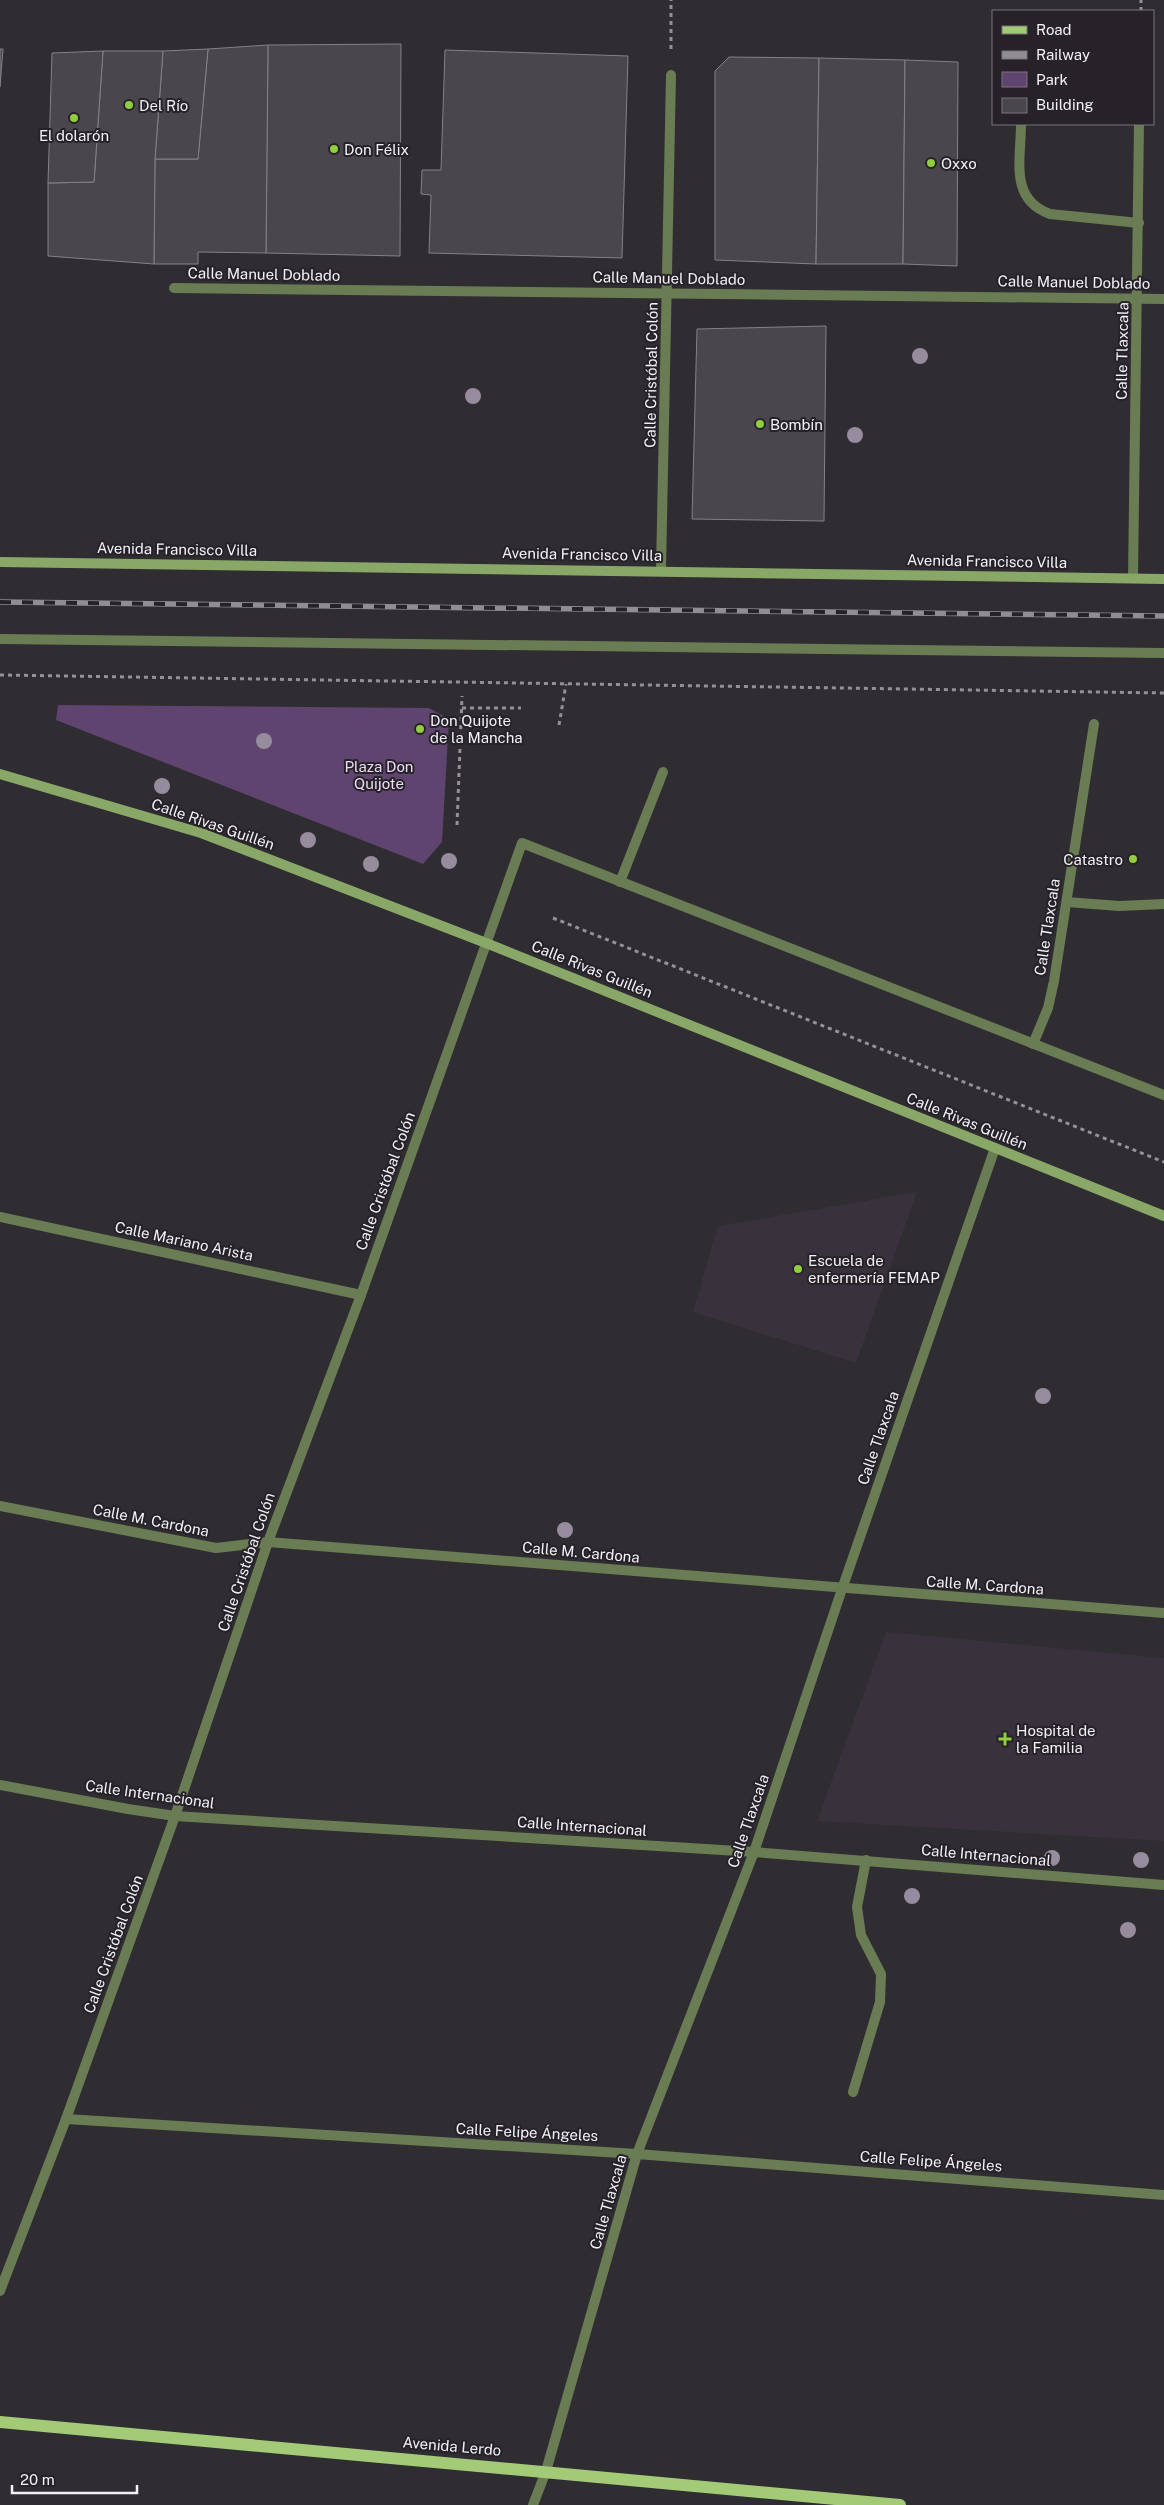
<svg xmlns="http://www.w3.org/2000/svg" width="1164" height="2505" font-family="'Public Sans',sans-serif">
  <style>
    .built { fill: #39323d }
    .green { fill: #5f446f }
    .building { fill: #4a464d; stroke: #868188 }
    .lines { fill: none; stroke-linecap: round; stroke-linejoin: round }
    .path { stroke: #949297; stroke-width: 3; stroke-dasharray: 4 4; stroke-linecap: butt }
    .lane { stroke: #697c54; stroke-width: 10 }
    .street { stroke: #697c54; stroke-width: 10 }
    .secondary { stroke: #89a868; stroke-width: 10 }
    .primary { stroke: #a3ca76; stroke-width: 12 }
    .rail-casing { stroke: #918e93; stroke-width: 5.5 }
    .rail { stroke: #262228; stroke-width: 4; stroke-dasharray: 11; stroke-linecap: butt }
    .tree { fill: #978c9e }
    .poi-dot { fill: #92cd3e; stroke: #262228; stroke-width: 2 }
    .labels { text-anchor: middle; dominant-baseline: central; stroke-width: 4; stroke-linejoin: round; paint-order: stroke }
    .poi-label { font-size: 15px; fill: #f3f1f5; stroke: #262228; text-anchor: start }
    .street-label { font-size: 15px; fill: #f3f1f5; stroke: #262228 }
    .park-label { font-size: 15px; fill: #ecdaf7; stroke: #262228 }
  </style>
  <rect width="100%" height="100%" fill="#2f2c32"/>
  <g class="built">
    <polygon points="917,1192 856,1363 693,1312 718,1226"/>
    <polygon points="886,1632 1164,1658 1164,1841 817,1821"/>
  </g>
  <polygon class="green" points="58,705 429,708 449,719 442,842 423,864 56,720"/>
  <g class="building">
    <polygon points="401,44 400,256 266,253 268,45"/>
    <polygon points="268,45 266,253 198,252 198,264 154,264 155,159 198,159 208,49"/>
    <polygon points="0,49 3,49 0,87"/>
    <polygon points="208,49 198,159 155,159 163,51"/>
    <polygon points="445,50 628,56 622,258 429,253 431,195 421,194 422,170 441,170"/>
    <polygon points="103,51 163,51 155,159 154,264 48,256 48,183 94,182"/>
    <polygon points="103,51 94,182 48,183 52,53"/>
    <polygon points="729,57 819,58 816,264 715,260 715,71"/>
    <polygon points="819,58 905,60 903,264 816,264"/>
    <polygon points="905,60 958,62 957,266 903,264"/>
    <polygon points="826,326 824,521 692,519 697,329"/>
  </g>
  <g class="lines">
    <g class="path">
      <polyline points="1141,11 1141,0"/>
      <polyline points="671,49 671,0"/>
      <polyline points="0,675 1164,693"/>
      <polyline points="462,708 521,708"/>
      <polyline points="559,725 566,684"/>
      <polyline points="457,825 462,696"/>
      <polyline points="553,918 1164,1162"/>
    </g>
    <g class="lane">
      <path d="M1021,124C1021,160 1009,199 1050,214L1139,223"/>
      <polyline points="0,639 1164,653"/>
      <polyline points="620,882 663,772"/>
      <polyline points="1067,902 1119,906 1164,904"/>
      <polyline points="0,1217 361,1295"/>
      <polyline points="853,2092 880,2002 881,1974 861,1935 857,1907 866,1860"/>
    </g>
    <g class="street">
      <polyline points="174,288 1164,299"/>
      <polyline points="661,570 671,75"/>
      <polyline points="1133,578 1139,124"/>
      <polyline points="1033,1044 1048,1008 1054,981 1094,724"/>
      <polyline points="0,1506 216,1548 268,1542 1164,1613"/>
      <polyline points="0,1785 128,1809 175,1816 754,1852 1164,1885"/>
      <polyline points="66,2119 637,2154 1164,2195"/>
      <polyline points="0,2291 66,2119 175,1816 268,1542 361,1295 522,843 1164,1095"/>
      <polyline points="533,2505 546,2471 637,2154 754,1852 842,1589 995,1148"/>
    </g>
    <g class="secondary">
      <polyline points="0,562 1164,579"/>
      <polyline points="0,774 201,833 486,943 1164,1216"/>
    </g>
    <polyline class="primary" points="0,2422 900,2505"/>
    <g class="rail-casing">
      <polyline id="rail" points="0,602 1164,616"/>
    </g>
    <use href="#rail" class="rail"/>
  </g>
  <g class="tree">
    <circle cx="920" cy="356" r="8"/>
    <circle cx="473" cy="396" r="8"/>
    <circle cx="855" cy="435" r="8"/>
    <circle cx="264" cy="741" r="8"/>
    <circle cx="162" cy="786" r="8"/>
    <circle cx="308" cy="840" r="8"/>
    <circle cx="449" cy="861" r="8"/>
    <circle cx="371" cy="864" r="8"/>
    <circle cx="1043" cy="1396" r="8"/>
    <circle cx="565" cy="1530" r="8"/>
    <circle cx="1052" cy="1858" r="8"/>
    <circle cx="1141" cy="1860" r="8"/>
    <circle cx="912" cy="1896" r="8"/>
    <circle cx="1128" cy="1930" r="8"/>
  </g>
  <g class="poi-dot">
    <circle cx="129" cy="105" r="5"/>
    <circle cx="74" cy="118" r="5"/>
    <circle cx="334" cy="149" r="5"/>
    <circle cx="931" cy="163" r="5"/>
    <circle cx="760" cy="424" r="5"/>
    <circle cx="420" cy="729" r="5"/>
    <circle cx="1133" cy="859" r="5"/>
    <circle cx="798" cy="1269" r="5"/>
    <path d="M1002.5 1731.5h5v5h5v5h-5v5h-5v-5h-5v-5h5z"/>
  </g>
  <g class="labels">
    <g class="poi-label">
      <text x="139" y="105">Del Río</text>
      <text x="74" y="135" text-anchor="middle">El dolarón</text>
      <text x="344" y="149">Don Félix</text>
      <text x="941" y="163">Oxxo</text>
      <text x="770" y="424">Bombín</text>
      <text x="430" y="720">Don Quijote<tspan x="430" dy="17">de la Mancha</tspan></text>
      <text x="1123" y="859" text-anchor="end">Catastro</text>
      <text x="808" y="1260">Escuela de<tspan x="808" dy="17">enfermería FEMAP</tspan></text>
      <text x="1016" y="1730">Hospital de<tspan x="1016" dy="17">la Familia</tspan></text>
    </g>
    <g class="street-label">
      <text transform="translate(264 274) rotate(1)">Calle Manuel Doblado</text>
      <text transform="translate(669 278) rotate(1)">Calle Manuel Doblado</text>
      <text transform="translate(1074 282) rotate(1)">Calle Manuel Doblado</text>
      <text transform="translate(1122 351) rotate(-89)">Calle Tlaxcala</text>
      <text transform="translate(651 375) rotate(-89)">Calle Cristóbal Colón</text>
      <text transform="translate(177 549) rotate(1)">Avenida Francisco Villa</text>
      <text transform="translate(582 554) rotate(1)">Avenida Francisco Villa</text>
      <text transform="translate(987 561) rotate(1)">Avenida Francisco Villa</text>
      <text transform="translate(213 824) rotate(19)">Calle Rivas Guillén</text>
      <text transform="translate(1047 927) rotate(-81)">Calle Tlaxcala</text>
      <text transform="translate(592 969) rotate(22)">Calle Rivas Guillén</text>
      <text transform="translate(967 1121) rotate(22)">Calle Rivas Guillén</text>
      <text transform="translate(385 1181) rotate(-70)">Calle Cristóbal Colón</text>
      <text transform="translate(184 1241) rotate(12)">Calle Mariano Arista</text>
      <text transform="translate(878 1438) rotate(-71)">Calle Tlaxcala</text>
      <text transform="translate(151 1520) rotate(11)">Calle M. Cardona</text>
      <text transform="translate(581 1552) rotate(5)">Calle M. Cardona</text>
      <text transform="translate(246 1562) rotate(-71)">Calle Cristóbal Colón</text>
      <text transform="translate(985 1585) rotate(4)">Calle M. Cardona</text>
      <text transform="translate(150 1794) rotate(8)">Calle Internacional</text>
      <text transform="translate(748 1821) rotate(-71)">Calle Tlaxcala</text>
      <text transform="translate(582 1826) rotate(4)">Calle Internacional</text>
      <text transform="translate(986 1855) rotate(5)">Calle Internacional</text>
      <text transform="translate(113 1944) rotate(-70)">Calle Cristóbal Colón</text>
      <text transform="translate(527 2132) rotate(3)">Calle Felipe Ángeles</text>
      <text transform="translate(931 2161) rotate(4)">Calle Felipe Ángeles</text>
      <text transform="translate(608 2202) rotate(-74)">Calle Tlaxcala</text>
      <text transform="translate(452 2446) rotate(5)">Avenida Lerdo</text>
    </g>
    <g class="park-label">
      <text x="379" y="766">Plaza Don<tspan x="379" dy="17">Quijote</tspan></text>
    </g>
  </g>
  <rect x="992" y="10" width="162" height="115" fill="#262228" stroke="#78757a"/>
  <rect x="1002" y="26" width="25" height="8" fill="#a3ca76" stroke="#78757a"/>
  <text x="1036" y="35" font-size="15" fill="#f3f1f5">Road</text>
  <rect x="1002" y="51" width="25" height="8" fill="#918e93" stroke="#78757a"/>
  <text x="1036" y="60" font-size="15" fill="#f3f1f5">Railway</text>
  <rect x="1002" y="72" width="25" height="15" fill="#5f446f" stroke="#78757a"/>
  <text x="1036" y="85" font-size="15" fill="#f3f1f5">Park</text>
  <rect x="1002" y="98" width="25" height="15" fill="#4a464d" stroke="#78757a"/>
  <text x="1036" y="110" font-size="15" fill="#f3f1f5">Building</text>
  <path d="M12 2485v8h125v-8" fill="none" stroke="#f3f1f5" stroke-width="2.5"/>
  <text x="20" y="2485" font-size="15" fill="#f3f1f5" stroke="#262228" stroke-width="4" paint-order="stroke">20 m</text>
</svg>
